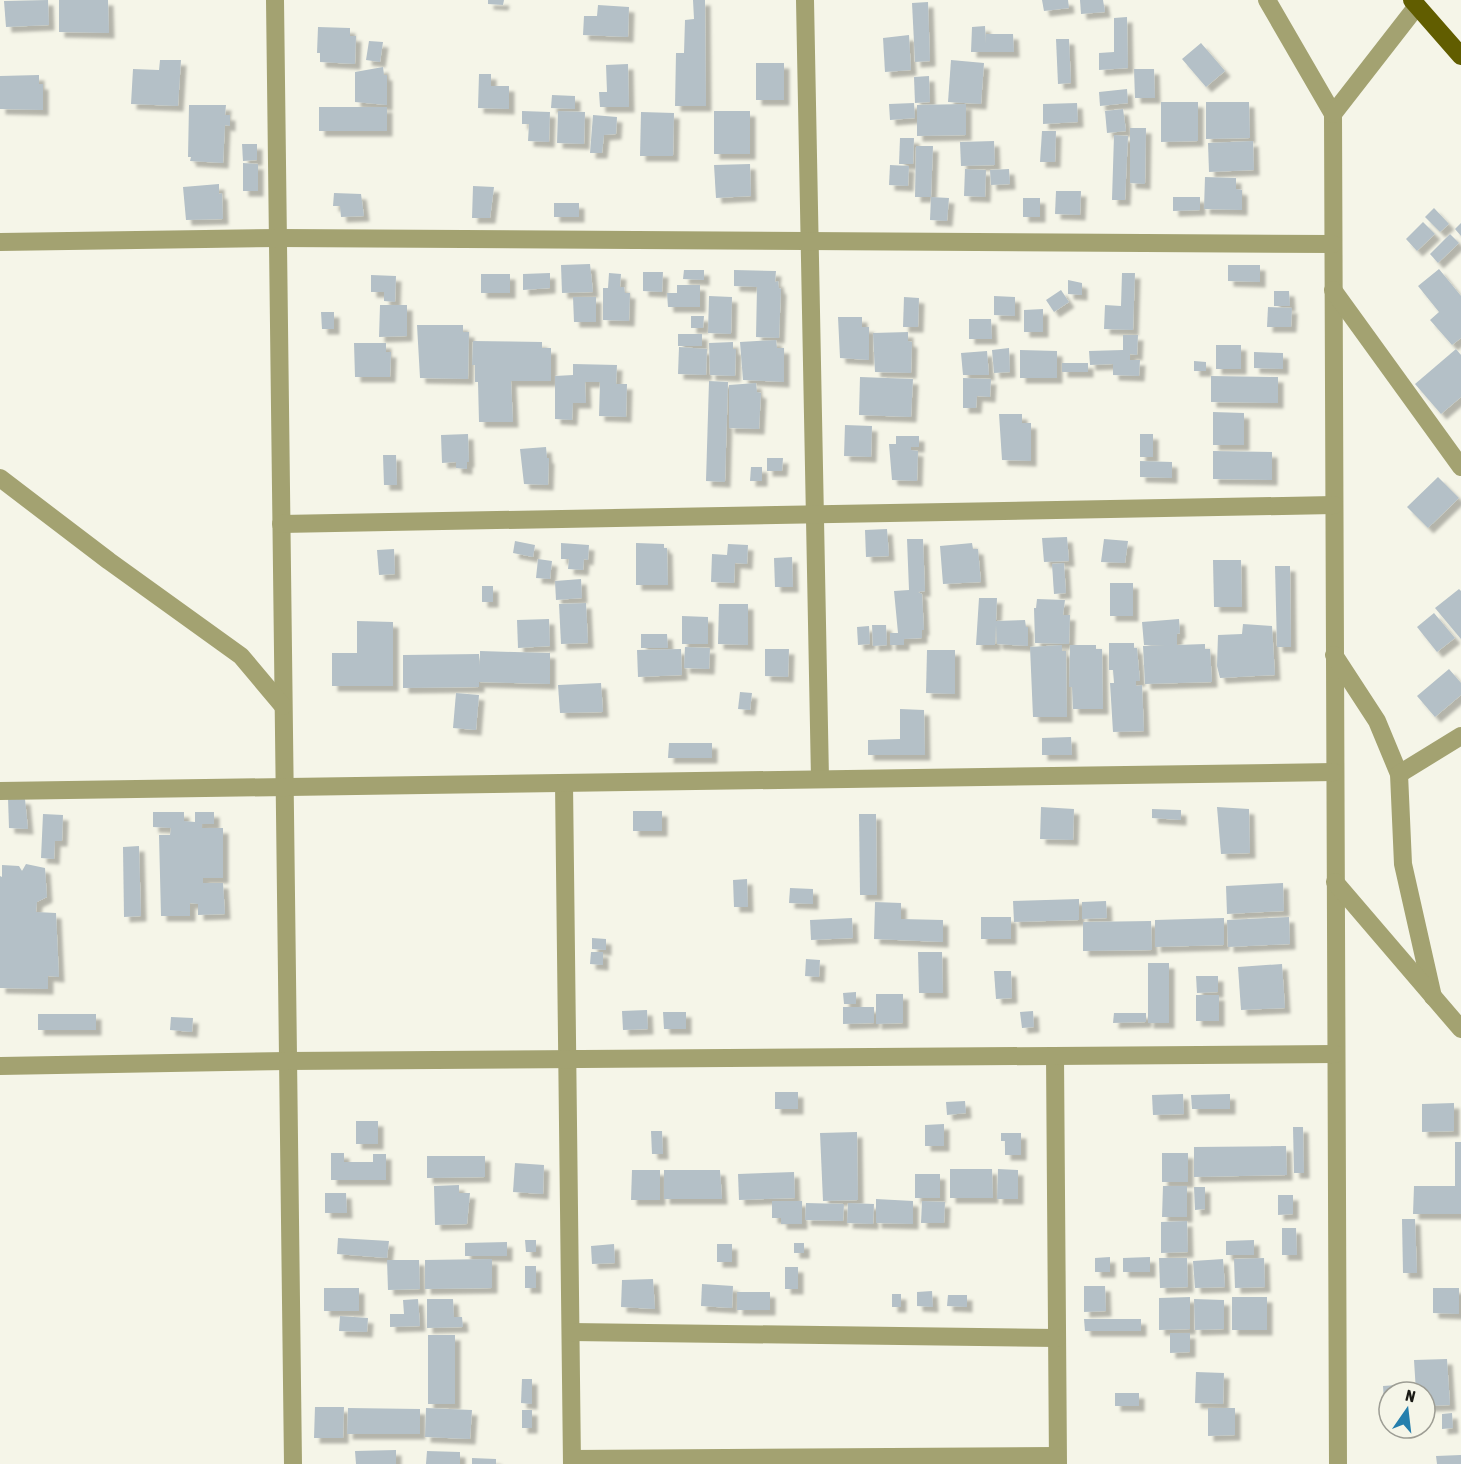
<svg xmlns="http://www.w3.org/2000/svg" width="1461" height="1464" font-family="'Asap Condensed',sans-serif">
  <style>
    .building { fill: #b4c0c7; filter: url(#shadow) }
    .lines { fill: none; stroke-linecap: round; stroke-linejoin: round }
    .street { stroke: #a3a271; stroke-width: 18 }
    .primary { stroke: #615d00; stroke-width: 18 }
  </style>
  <defs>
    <filter id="shadow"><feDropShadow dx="5.5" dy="5.5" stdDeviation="1.5" flood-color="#0004"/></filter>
  </defs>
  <rect width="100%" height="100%" fill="#f5f5e8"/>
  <g class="building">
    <polygon points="48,0 49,25 6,27 4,1"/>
    <polygon points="59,0 108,0 109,33 59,32"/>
    <polygon points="488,0 504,0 503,5 488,4"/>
    <polygon points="693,0 705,0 706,106 675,106 676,53 684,53 685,20 694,19"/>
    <polygon points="1042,0 1068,0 1069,8 1044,11"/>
    <polygon points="1080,0 1103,0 1105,12 1081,14"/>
    <polygon points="928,2 930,61 915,62 912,3"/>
    <polygon points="598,5 629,7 628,37 583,35 584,16 597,16"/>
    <polygon points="1127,17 1128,68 1099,70 1099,53 1114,52 1114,18"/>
    <polygon points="985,26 986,44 986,34 1013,34 1014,52 971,52 972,27"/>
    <polygon points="318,27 350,28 350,36 356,36 355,64 320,62 320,53 317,53"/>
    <polygon points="909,35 911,70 885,72 883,38"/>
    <polygon points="1056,39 1069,39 1071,83 1058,84"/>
    <polygon points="369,41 383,42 380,62 366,60"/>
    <polygon points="1201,43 1225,71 1206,87 1182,59"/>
    <polygon points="160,60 181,60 178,106 131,104 133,69 159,70"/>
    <polygon points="951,60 984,63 981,104 948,102"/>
    <rect x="756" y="63" width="28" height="37"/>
    <polygon points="628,64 629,107 600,107 599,92 607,92 606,65"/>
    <polygon points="383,67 384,75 387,75 387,105 355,102 355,72"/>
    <polygon points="1134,69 1154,69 1155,98 1135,98"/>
    <polygon points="479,74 491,74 491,86 509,86 509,109 478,108"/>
    <polygon points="39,75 39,84 43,84 43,110 0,109 0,76"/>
    <polygon points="929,76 930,102 915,103 914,77"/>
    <polygon points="1127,89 1128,103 1100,106 1099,92"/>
    <polygon points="552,95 575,96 575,109 551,108"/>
    <polygon points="1161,102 1198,102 1198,141 1161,142"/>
    <polygon points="1206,102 1249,102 1250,138 1206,139"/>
    <polygon points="914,103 915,118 890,120 889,104"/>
    <polygon points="1077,103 1078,122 1043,124 1043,104"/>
    <polygon points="966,104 966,135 917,136 917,105"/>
    <polygon points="189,105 226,105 225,115 230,115 230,126 225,125 223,163 190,161 191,157 188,157"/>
    <rect x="319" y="107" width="68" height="24"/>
    <polygon points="1123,109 1126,131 1107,133 1105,111"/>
    <polygon points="522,111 550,112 549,142 528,141 529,124 522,124"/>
    <polygon points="558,111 585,112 584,144 557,143"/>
    <rect x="714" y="111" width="36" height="43"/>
    <polygon points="641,112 674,113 673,156 640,156"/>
    <polygon points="593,115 617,117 616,134 604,135 602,153 590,153"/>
    <polygon points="1130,128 1146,128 1145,184 1130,183"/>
    <polygon points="1042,131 1056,131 1055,162 1040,162"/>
    <polygon points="1114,135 1128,136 1125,200 1112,200"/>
    <polygon points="900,138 914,138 913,164 899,164"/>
    <polygon points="994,141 995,165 961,166 960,142"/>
    <polygon points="1253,141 1254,170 1209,172 1208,143"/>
    <polygon points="242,144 257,144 257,160 243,161"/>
    <polygon points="916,146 933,146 931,197 915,197"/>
    <polygon points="243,163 258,164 258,191 243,191"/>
    <polygon points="750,164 751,196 716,198 714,165"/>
    <polygon points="890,165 909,166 908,186 889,185"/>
    <polygon points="965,169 986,170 985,197 964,196"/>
    <polygon points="1009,169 1010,184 991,185 990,170"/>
    <polygon points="1205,177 1236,178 1236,189 1242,190 1242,210 1204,209"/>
    <polygon points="219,184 219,194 222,193 223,219 186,220 183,187"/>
    <polygon points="473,186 494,187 490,218 472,218"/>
    <polygon points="1056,191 1081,191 1080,215 1055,214"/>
    <polygon points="334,193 361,194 364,216 341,217 340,206 333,206"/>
    <polygon points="931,197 949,198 947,221 930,220"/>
    <polygon points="1173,197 1200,197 1200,210 1173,211"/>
    <rect x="1023" y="198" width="17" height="19"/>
    <rect x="554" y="203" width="25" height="14"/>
    <polygon points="1434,208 1449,224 1440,232 1425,217"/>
    <polygon points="1423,222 1435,234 1417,251 1406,239"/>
    <polygon points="1461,223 1461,236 1455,229"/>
    <polygon points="1450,234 1459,243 1438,263 1430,254"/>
    <polygon points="590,264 593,292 562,293 561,265"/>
    <polygon points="1228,265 1260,265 1260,282 1228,281"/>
    <polygon points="1439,269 1461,296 1461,338 1452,345 1430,320 1439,312 1418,286"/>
    <polygon points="684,270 704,270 704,280 683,279"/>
    <polygon points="734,270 776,271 775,282 778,281 779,288 781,289 779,338 756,337 757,287 734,286"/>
    <polygon points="643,272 663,272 662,292 643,291"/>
    <polygon points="550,273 550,288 523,290 523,274"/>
    <polygon points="609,273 621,274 620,287 624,287 625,293 630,293 629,321 603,320 603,288 608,288"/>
    <polygon points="1122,273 1135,273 1133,330 1104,329 1105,305 1121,306"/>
    <rect x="481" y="274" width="29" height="19"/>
    <polygon points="371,275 396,276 395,302 384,301 384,292 371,292"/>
    <polygon points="1068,280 1082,283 1082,295 1068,294"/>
    <polygon points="677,285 700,285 700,307 668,307 667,293 677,293"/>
    <polygon points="1061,290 1069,302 1054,312 1046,300"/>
    <polygon points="1274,291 1289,291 1290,306 1274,306"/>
    <polygon points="709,296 732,297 731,334 708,333"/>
    <polygon points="994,296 1015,297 1015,316 994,315"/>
    <polygon points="573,297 596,297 596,322 574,322"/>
    <polygon points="904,297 919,298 918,327 903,327"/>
    <polygon points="380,305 407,305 407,336 379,337"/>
    <polygon points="1268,307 1292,308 1291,327 1267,327"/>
    <polygon points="1043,309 1043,332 1024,332 1024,310"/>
    <polygon points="321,312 334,312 334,329 322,329"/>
    <polygon points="691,316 704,316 703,328 691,328"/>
    <polygon points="838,317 862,317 862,327 869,327 869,360 840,358"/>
    <polygon points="969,319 991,319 992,339 969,339"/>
    <polygon points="417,325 463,325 463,332 469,332 468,379 420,378"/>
    <polygon points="908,332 908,341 912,342 911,373 875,372 873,333"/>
    <rect x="678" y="334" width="24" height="12"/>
    <polygon points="1123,335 1138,335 1137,355 1130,354 1130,360 1140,360 1139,376 1113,375 1113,364 1090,365 1089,351 1123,350"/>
    <polygon points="776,340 777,348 784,348 784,382 743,380 740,342"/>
    <polygon points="473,341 542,342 542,348 551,348 551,381 511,381 513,422 479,422 478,382 475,382 475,365 472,365"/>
    <polygon points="733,342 733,349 736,349 735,376 710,375 709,343"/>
    <polygon points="354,343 386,343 386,352 391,352 390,377 355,377"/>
    <rect x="1216" y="345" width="25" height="24"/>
    <polygon points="679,347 707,349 706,375 678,374"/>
    <polygon points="1009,348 1010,372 994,373 992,350"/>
    <polygon points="1456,349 1461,355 1461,397 1441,414 1415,384"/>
    <polygon points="1020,350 1057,351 1057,378 1020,378"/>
    <polygon points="987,351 989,375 963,375 961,353"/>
    <polygon points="1254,352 1283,353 1283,369 1254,368"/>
    <polygon points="1194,361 1206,362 1206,371 1194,371"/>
    <rect x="1062" y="363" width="26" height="9"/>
    <polygon points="573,364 617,365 616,384 627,384 626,417 599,416 600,382 585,382 586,403 573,403 572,420 555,419 555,376 573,375"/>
    <polygon points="1211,376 1278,377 1278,403 1211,402"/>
    <polygon points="860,377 913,379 911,417 859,415"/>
    <polygon points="963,378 991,379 990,397 977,396 976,408 963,408"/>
    <polygon points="709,381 728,382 725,482 706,481"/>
    <polygon points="756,383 757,392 761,393 759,429 729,428 729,385"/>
    <polygon points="1213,412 1244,413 1244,445 1213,445"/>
    <polygon points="999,414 1022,414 1022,423 1031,423 1031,461 1002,460"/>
    <polygon points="845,425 872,426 871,457 844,456"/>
    <polygon points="468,434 469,462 467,462 467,469 456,468 456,462 442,463 441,435"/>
    <rect x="1140" y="434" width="13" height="23"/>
    <polygon points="896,436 919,436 919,447 911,447 911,450 918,451 917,481 892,480 889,444 896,444"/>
    <polygon points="546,447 547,458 549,458 548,485 524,484 520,449"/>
    <polygon points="1213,451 1272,452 1272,480 1213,479"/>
    <polygon points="383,455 396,455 397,485 384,485"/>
    <polygon points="767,458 783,458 782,471 767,471"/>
    <polygon points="1140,461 1172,462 1172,478 1140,477"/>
    <polygon points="751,467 762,467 762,481 750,481"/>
    <polygon points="1438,477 1459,498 1428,528 1407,507"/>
    <polygon points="887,529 889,556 866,557 865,530"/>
    <polygon points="1067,537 1069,561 1044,562 1042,538"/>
    <polygon points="907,539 923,539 925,591 918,592 922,594 924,630 922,630 922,638 904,639 904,645 890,645 890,633 898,633 894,591 909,590"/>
    <polygon points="1104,539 1128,541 1125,563 1101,562"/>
    <polygon points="515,541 535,545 533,557 513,553"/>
    <polygon points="561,543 589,545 588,560 584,559 583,570 568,569 569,559 561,559"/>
    <polygon points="636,543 664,544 664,548 667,548 668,585 636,585"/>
    <polygon points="972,543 973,549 978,549 981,582 943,584 940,546"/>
    <polygon points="728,544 748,545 747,564 735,563 734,583 711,582 712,554 727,555"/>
    <polygon points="394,549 395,574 379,575 377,550"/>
    <polygon points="792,557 793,587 775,587 774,558"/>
    <polygon points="538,559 552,561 550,579 536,578"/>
    <polygon points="1213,560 1241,560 1242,607 1214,607"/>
    <polygon points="1064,563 1066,593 1054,594 1052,564"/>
    <polygon points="1275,566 1290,566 1291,647 1277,647"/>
    <polygon points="581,579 582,598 556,600 555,581"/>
    <rect x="1110" y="583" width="23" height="33"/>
    <rect x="482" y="586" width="11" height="16"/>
    <polygon points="1459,589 1461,591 1461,639 1435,608"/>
    <polygon points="979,598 997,598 996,621 1025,620 1026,627 1028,627 1028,646 997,644 996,625 995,645 976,645"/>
    <polygon points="1037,599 1065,600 1063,615 1070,615 1069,644 1035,643 1034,608 1036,608"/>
    <polygon points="586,603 588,643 561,644 559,604"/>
    <polygon points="719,604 748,604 748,645 718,644"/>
    <polygon points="1434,613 1455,638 1437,652 1417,627"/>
    <polygon points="682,616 708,617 708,644 682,644"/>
    <polygon points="549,619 550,646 518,648 517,620"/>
    <polygon points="1179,619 1180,633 1177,634 1177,645 1205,644 1205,649 1210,649 1212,682 1145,684 1143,646 1165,645 1144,645 1142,622"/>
    <polygon points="357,621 393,622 393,686 332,686 332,653 357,653"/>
    <polygon points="1243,624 1272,626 1275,675 1220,678 1217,666 1218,635 1242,634"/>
    <polygon points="872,625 886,625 887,645 873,646"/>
    <polygon points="869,626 870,644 858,645 857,627"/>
    <polygon points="641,634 667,634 668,648 641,648"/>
    <polygon points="1109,643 1134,643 1134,648 1137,648 1140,681 1136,681 1136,686 1142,685 1144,731 1113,732 1110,683 1114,683 1113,670 1109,670"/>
    <polygon points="1062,645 1062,651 1066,651 1067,717 1033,717 1030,647"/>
    <polygon points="1070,645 1096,645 1096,649 1102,649 1103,709 1073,709 1072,687 1069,687"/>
    <polygon points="685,647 710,648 709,669 684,668"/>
    <polygon points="681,649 682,675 638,677 637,650"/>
    <polygon points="765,649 789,649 788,677 765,676"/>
    <polygon points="927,650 955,650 955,694 926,693"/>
    <polygon points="480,651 550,653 550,684 479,682 479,687 403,688 403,655 479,654 480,666"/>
    <polygon points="1449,669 1461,683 1461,695 1435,717 1417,696"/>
    <polygon points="601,683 603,712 560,713 558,685"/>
    <polygon points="740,692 752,693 750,710 738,709"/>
    <polygon points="456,693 479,695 476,730 453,728"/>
    <polygon points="900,709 924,710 925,755 868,755 868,740 900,739"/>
    <polygon points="1071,737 1072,755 1042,755 1042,738"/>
    <polygon points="669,743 712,743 712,758 668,758"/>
    <polygon points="8,798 25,799 28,829 9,828"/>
    <polygon points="1041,807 1074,809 1073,840 1040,839"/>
    <polygon points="1217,807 1249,809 1250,853 1221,854"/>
    <polygon points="1152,809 1181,810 1181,820 1152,818"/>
    <rect x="633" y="811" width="29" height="20"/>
    <polygon points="153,812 184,812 184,821 195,822 195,812 214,812 214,824 202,824 202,828 223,828 223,878 203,878 203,883 223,883 225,914 198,915 198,904 190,903 190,916 161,916 159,835 170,835 171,828 153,827"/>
    <polygon points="43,814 63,815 62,841 55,841 54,859 41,858"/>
    <polygon points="859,814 876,814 877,895 860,895"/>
    <polygon points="139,846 141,916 124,917 123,847"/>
    <polygon points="26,864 45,868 47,897 37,902 36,912 56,913 59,977 48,976 48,989 0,988 0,876 2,877 2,865 19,866 22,871"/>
    <polygon points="747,879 748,907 734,907 733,880"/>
    <polygon points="1283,883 1284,911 1227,914 1226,886"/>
    <polygon points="790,888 813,889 813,904 789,903"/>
    <polygon points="1079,899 1079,920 1014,922 1013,901"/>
    <polygon points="1106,901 1107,918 1082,919 1082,902"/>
    <polygon points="875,902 901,903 901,919 943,920 943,942 874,939"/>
    <rect x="981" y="917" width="30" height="22"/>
    <polygon points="1289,917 1290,944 1228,947 1227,920"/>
    <polygon points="852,918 853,938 811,940 810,920"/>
    <polygon points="1224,918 1224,945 1155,947 1155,920"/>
    <polygon points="1151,921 1152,950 1083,951 1083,922"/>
    <polygon points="592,938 606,939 606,950 592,949"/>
    <polygon points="591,952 603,952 603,965 590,964"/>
    <polygon points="918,952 942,952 943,993 919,993"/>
    <polygon points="806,959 820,960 819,977 805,976"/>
    <rect x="1148" y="963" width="21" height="60"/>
    <polygon points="1282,964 1285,1008 1241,1010 1238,967"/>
    <polygon points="994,971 1011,971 1012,998 996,999"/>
    <polygon points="1196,976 1218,976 1218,992 1197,993"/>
    <polygon points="856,992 856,1004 844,1004 843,993"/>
    <polygon points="876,994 903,994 903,1023 876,1024"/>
    <rect x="1196" y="995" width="23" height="26"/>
    <polygon points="843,1007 874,1007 874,1023 843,1024"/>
    <polygon points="647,1010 648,1029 623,1030 622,1011"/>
    <polygon points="1033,1011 1034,1027 1022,1028 1020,1012"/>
    <polygon points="663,1012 686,1012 686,1029 664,1029"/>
    <polygon points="1114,1013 1146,1013 1146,1022 1113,1023"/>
    <rect x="38" y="1014" width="58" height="16"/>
    <polygon points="171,1017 193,1018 192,1032 170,1030"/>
    <rect x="775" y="1092" width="23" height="17"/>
    <polygon points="1183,1094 1184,1114 1153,1115 1152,1095"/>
    <polygon points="1230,1094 1230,1109 1192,1109 1191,1095"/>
    <polygon points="965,1101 966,1113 947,1115 946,1102"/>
    <polygon points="1454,1103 1454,1131 1422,1132 1422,1104"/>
    <rect x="356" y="1121" width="22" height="23"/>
    <polygon points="944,1124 944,1146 925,1146 925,1125"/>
    <polygon points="1293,1127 1303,1127 1304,1173 1294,1173"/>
    <polygon points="651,1131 662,1131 663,1154 652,1154"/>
    <polygon points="857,1132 858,1200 823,1201 820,1133"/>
    <polygon points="1001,1133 1021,1133 1021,1155 1005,1155 1005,1141 1001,1141"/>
    <polygon points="1455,1142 1461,1142 1461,1214 1413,1214 1414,1186 1455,1186"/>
    <polygon points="1286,1146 1287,1175 1194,1177 1194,1147"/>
    <polygon points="331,1153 344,1153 344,1162 373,1162 373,1154 386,1154 386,1180 331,1180"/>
    <rect x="1162" y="1153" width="26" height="29"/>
    <polygon points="427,1156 485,1156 485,1177 427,1178"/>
    <polygon points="515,1163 544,1165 543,1194 513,1192"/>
    <polygon points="950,1169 992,1169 993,1198 950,1198"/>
    <polygon points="998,1169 1018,1170 1018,1199 997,1199"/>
    <polygon points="632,1170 660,1170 660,1200 631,1200"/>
    <polygon points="664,1170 720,1170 722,1199 664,1199"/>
    <polygon points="794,1172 795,1198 739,1200 738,1174"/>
    <rect x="915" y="1174" width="25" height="24"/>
    <polygon points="459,1185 459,1193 470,1193 467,1224 435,1225 434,1186"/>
    <polygon points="1163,1186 1187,1186 1187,1217 1162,1217"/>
    <polygon points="1194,1187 1205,1187 1205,1209 1195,1210"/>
    <polygon points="325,1193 346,1193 347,1213 325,1213"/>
    <polygon points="1278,1195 1293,1195 1293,1214 1278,1215"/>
    <polygon points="876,1199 913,1201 913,1224 876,1223"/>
    <polygon points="772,1201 802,1201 802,1224 781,1224 781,1218 772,1218"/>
    <polygon points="922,1201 945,1202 944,1223 921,1223"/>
    <polygon points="806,1203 844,1204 843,1221 805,1220"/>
    <polygon points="848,1203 874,1204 873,1224 847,1223"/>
    <polygon points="1402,1219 1415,1219 1417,1273 1403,1273"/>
    <polygon points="1187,1221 1188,1252 1161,1253 1161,1222"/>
    <polygon points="1282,1228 1296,1228 1297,1255 1282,1255"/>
    <polygon points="338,1238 389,1241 387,1258 337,1254"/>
    <polygon points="525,1240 536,1240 536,1252 526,1252"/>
    <polygon points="1254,1240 1254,1255 1226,1255 1226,1241"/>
    <polygon points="507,1242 507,1256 465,1256 465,1243"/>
    <rect x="794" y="1243" width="10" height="10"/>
    <polygon points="614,1244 615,1263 592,1264 591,1246"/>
    <rect x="717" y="1244" width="15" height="18"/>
    <polygon points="1110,1257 1110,1272 1095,1272 1095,1258"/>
    <polygon points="1150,1257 1150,1272 1123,1272 1123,1258"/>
    <polygon points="1159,1258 1187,1258 1188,1287 1160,1288"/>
    <polygon points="1264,1258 1265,1287 1235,1288 1234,1259"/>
    <polygon points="492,1259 492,1288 425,1289 425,1260"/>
    <polygon points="1223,1259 1225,1287 1195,1288 1193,1261"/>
    <polygon points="387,1260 419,1260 420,1289 388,1290"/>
    <rect x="525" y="1266" width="11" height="22"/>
    <rect x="785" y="1267" width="13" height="22"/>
    <polygon points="653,1279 655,1309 621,1307 622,1280"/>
    <polygon points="702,1284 733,1286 732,1308 701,1306"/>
    <polygon points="1084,1286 1105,1286 1106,1311 1084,1312"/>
    <rect x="324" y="1288" width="35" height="23"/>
    <polygon points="1433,1288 1459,1288 1459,1314 1433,1313"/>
    <polygon points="932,1291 933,1307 917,1306 917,1292"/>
    <rect x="737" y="1292" width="33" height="18"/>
    <rect x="892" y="1294" width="9" height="13"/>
    <polygon points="948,1295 967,1295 967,1307 947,1306"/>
    <polygon points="1190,1297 1190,1329 1159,1330 1159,1298"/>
    <rect x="1232" y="1297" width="35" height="33"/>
    <polygon points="418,1299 420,1326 390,1327 390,1314 404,1314 403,1300"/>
    <polygon points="427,1299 453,1299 454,1317 462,1317 463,1327 427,1328"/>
    <polygon points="1194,1299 1224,1300 1224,1329 1195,1330"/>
    <polygon points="340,1316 368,1318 367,1332 339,1331"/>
    <polygon points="1084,1319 1141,1319 1141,1331 1085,1331"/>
    <polygon points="1170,1333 1190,1333 1190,1352 1170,1353"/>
    <rect x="428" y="1335" width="27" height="69"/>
    <polygon points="1447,1359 1450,1405 1425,1406 1425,1392 1416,1392 1414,1360"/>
    <polygon points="1196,1372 1224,1373 1223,1404 1195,1403"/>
    <polygon points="522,1379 532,1379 532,1404 521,1403"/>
    <polygon points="1397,1385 1397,1392 1389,1392 1389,1401 1384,1401 1383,1386"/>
    <rect x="1115" y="1393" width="24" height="13"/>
    <polygon points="315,1407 344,1407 343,1438 314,1438"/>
    <polygon points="348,1408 420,1409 420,1434 347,1434"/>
    <polygon points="426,1408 472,1410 470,1439 425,1437"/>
    <polygon points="1208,1408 1235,1408 1235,1435 1208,1436"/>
    <rect x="522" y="1410" width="10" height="18"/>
    <polygon points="1452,1413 1453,1428 1442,1429 1442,1414"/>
    <polygon points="396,1450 396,1464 356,1464 355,1451"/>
    <polygon points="427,1451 460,1452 460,1464 426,1464"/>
    <polygon points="1461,1455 1461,1464 1437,1464 1436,1456"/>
    <polygon points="472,1458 496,1459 496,1464 472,1464"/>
  </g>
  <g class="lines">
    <g class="street">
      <polyline points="275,0 293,1464"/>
      <polyline points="805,0 820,779"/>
      <polyline points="1267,0 1333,114 1338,1464"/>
      <polyline points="1333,114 1417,6"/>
      <polyline points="0,242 279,238 1333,244"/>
      <polyline points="1333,290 1461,467"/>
      <polyline points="0,478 109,561 241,656 283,706"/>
      <polyline points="281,524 1334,505"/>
      <polyline points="1334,655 1377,721 1399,774 1403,864 1433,997"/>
      <polyline points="1399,774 1461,736"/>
      <polyline points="564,783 572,1464"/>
      <polyline points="0,791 1334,772"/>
      <polyline points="1335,882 1461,1029"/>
      <polyline points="1055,1056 1058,1464"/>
      <polyline points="0,1066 287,1061 1335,1054"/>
      <polyline points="571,1332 1057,1338"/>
      <polyline points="572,1459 1057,1456"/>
    </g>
    <polyline class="primary" points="1412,0 1461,56"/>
  </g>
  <g transform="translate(1407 1410) rotate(14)"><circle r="28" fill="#f5f5e8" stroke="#9d9d94" stroke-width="1.5"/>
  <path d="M0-4.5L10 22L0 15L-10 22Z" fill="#257fad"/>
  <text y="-9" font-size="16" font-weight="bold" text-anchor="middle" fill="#1a1a15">N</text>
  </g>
</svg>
